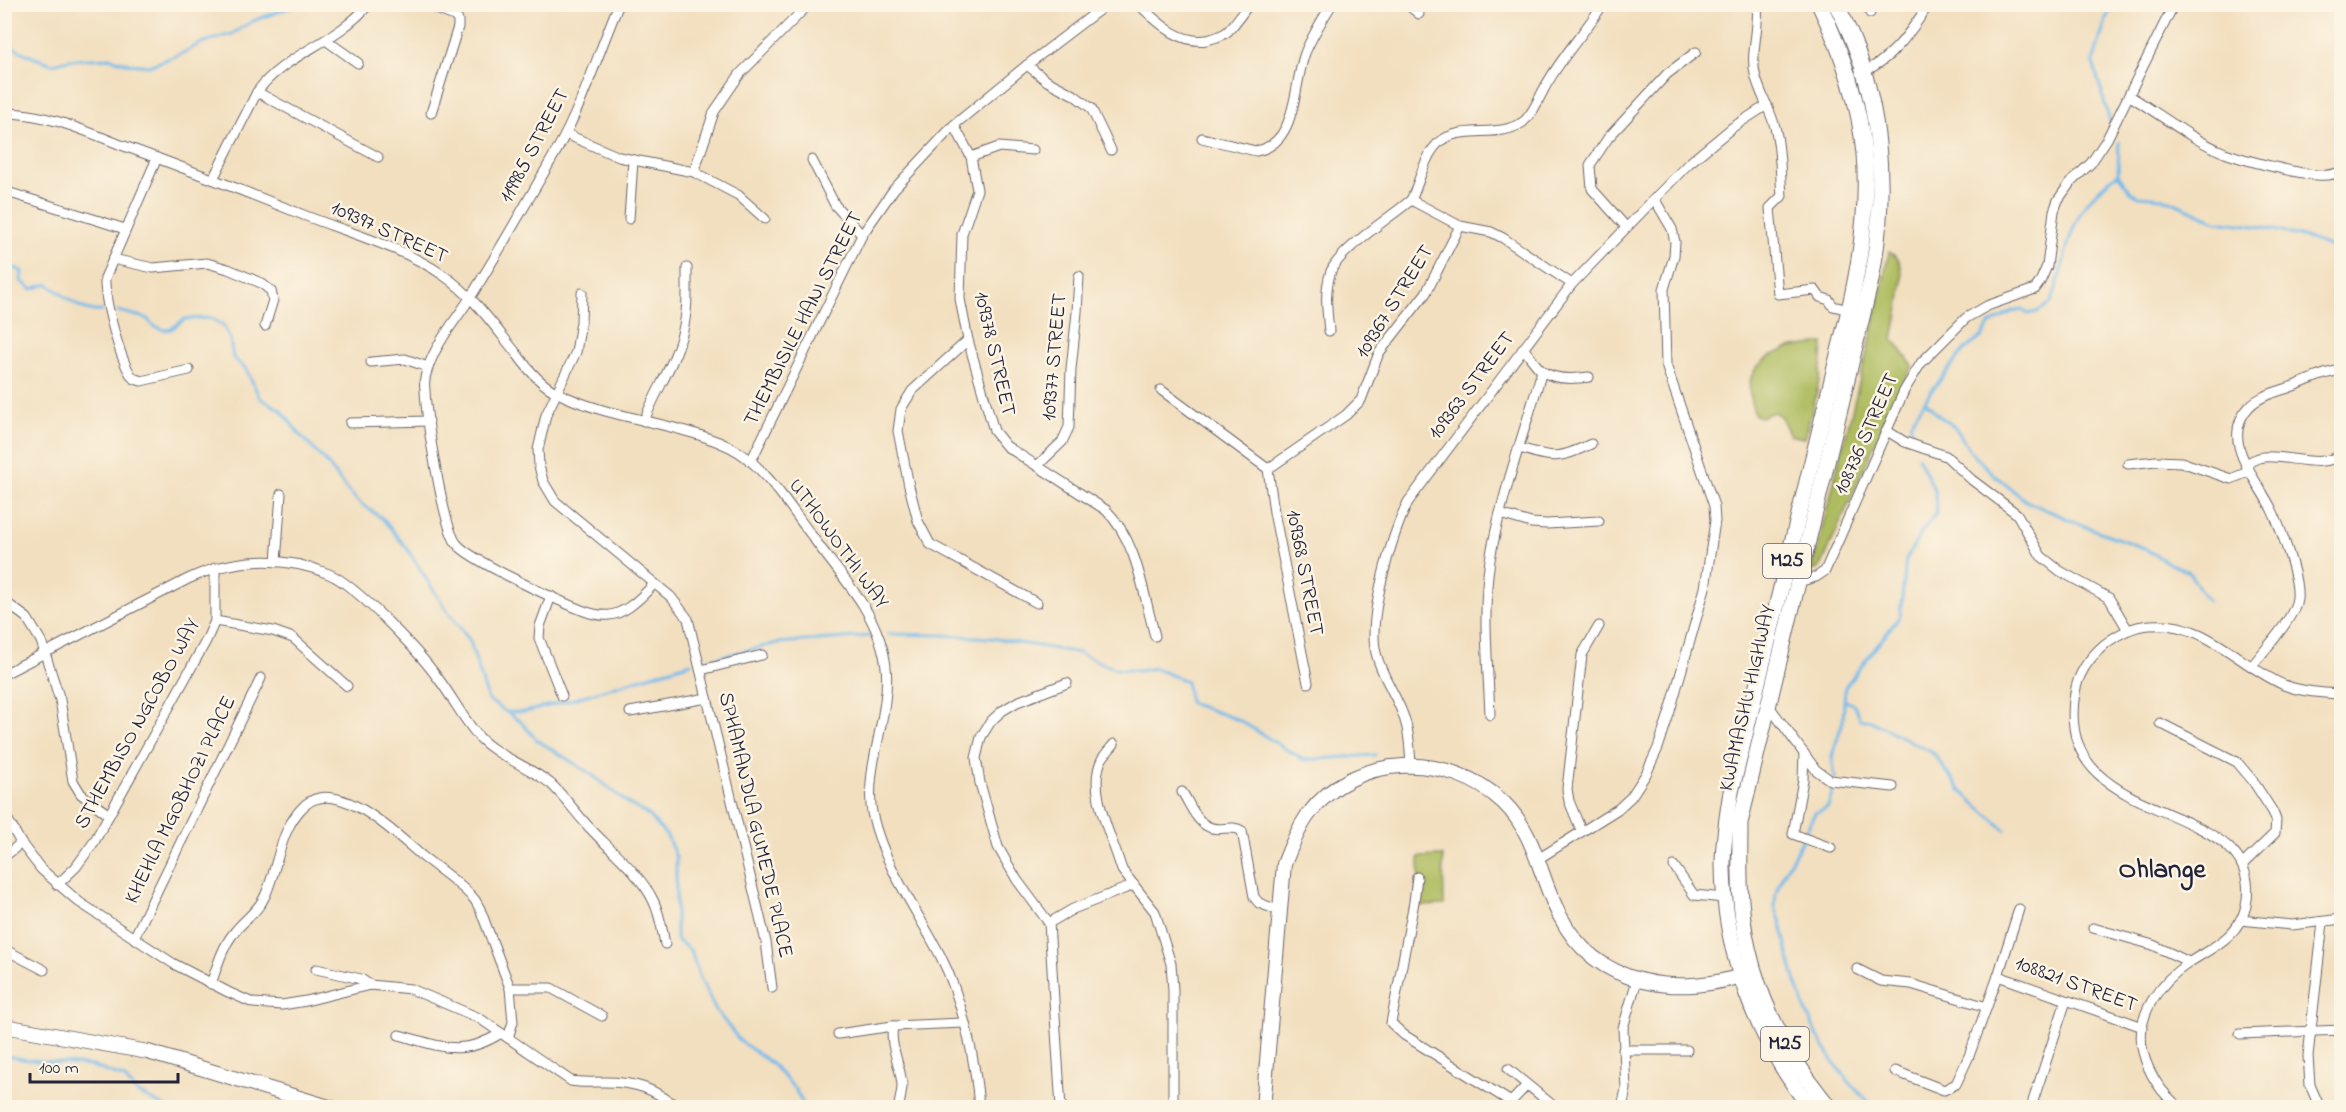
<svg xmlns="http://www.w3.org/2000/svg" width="2346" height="1112" font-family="'Indie Flower',sans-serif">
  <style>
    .green { fill: #aebc5e; stroke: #686f4c; stroke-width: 1.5 }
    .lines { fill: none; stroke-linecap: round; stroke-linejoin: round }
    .stream { stroke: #73baeb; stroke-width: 3 }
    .street-casing { stroke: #6b6469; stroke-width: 11 }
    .secondary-casing { stroke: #6b6469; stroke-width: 16 }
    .primary-casing { stroke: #6b6469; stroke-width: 17 }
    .street { stroke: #fff; stroke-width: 9 }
    .secondary { stroke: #fff; stroke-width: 14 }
    .primary { stroke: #fff; stroke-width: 15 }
    .labels { text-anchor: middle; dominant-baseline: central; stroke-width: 5; stroke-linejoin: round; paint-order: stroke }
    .shield { fill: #fcf5e5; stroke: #63616e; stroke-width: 1.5 }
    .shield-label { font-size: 20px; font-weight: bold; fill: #22223b }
    .street-label { font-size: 21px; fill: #22223b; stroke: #fcf5e5 }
    .district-label { font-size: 27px; font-weight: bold; fill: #22223b; stroke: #fcf5e5 }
  </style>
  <rect width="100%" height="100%" fill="#fcf5e5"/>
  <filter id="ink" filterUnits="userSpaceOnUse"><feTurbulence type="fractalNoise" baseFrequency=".0167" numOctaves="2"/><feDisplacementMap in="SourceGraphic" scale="12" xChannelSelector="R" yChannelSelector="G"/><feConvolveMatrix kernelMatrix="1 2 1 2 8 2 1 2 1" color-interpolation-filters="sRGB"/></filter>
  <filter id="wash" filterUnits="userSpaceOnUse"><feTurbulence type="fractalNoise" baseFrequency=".008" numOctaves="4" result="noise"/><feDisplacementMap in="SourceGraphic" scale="24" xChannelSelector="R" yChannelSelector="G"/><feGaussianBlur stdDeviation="1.35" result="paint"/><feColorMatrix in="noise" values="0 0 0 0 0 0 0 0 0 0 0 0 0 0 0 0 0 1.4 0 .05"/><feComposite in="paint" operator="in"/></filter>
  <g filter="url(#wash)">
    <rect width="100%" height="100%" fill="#f2dfbf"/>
    <g class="green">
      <path d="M1889,252C1890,253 1896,256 1897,258C1909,270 1896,322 1893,339L1913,366L1896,395L1822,564L1819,568L1811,572L1872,332Z"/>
      <path d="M1823,343C1822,377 1814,406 1804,438L1790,435L1781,417L1774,412L1761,417L1755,415C1751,404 1747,391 1751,378C1757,360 1782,348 1800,346C1808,345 1815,344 1823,343Z"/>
      <polygon points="1443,856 1444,905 1420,906 1419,857"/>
    </g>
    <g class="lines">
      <g class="stream">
        <polyline points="4,43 35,58 53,64 68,60 110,58 130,64 149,66 181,54 201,43 232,34 253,21 299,4"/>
        <polyline points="2110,122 2093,62 2108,13 2114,4"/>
        <polyline points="2119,142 2118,174 2131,192 2139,196 2163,198 2216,221 2263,227 2310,239 2342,251"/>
        <path d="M4,268H14L22,271L21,281L32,289L47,284C66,295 79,313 102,311"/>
        <polyline points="118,311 146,318 154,326 164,330 171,329 185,319 210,318 223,325 230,339 233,358 246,369 260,398 281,410 300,435 326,462 349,492 361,504 382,518 406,547 445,608 470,641 488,700 520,721 537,740 591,774 629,804 647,814 667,836 676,857 676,939 691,951 700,978 715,1009 740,1041 771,1063 795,1089 805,1108"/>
        <polyline points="1925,401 1939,416 1955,427 1970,451 1993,474 2026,501 2084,526 2144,548 2170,564 2188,571 2208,601"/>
        <path d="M1918,444L1910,424L1930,393L1964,350L1983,336L1989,325L2013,311L2022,309L2027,314L2037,312L2051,303C2072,248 2063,213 2118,174"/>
        <polyline points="888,634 942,635 991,638 1079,653 1115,669 1139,671 1154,668 1186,681 1190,703 1239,720 1304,760 1375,755"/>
        <polyline points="707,660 778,643 872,636"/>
        <polyline points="1844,700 1854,705 1860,720 1869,720 1933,753 1961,791 2005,830"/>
        <polyline points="508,712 525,712 567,701 691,663"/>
        <polyline points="1835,778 1832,756 1843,721 1845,687 1900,616 1906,560 1922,531 1936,514 1935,491 1918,457"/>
        <polyline points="1805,833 1815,813 1828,807 1834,786"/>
        <path d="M1803,839C1793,859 1774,882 1775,906C1776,912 1780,918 1781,923C1796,995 1817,1059 1876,1108"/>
        <polyline points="4,1055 22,1059 92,1066 124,1078 138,1093 168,1108"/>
      </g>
    </g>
  </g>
  <g filter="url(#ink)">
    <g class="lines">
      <g class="street-casing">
        <g id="street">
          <polyline points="424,4 454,16 458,20 458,27 431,113"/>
          <path d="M619,4C598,53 583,104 557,150C528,200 500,250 470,298C456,320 436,343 428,368C425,375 424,383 425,390C426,416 443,528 457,544C468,558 536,590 556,599C604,621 616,625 654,584"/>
          <path d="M1138,4C1158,22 1178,44 1207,40C1214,38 1223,36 1228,31C1236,23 1242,13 1249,4"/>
          <polyline points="1407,4 1419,14"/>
          <path d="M1757,4C1760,28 1750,52 1755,74C1759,92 1770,109 1775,127C1781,149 1780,173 1782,196L1770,208L1778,294L1815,290L1820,297L1829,300L1833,306L1849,310"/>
          <polyline points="1870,4 1870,13"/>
          <polyline points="1493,5 1510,4"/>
          <polyline points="327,41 358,63"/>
          <polyline points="1027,65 1047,81 1074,95 1091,108 1111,150"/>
          <path d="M1860,73C1891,62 1911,31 1929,4"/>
          <polyline points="257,92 378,157"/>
          <path d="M2130,96C2161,115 2191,139 2225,153C2247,161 2269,166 2292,171C2309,174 2325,179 2342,171"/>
          <path d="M4,113C47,113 85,131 124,146C185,168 246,192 306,216C350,233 404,248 443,275C473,295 494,326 517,354C527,368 540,384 556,392C602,416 657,420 705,437C720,442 735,448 747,458C773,479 792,510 812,536C828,559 848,581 863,605C898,663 887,693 875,755C871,775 868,797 873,817C885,868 918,911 941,957C962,998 976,1062 979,1108"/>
          <path d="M954,125L971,157L977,190L962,234L960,299L968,340L994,431L1006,446L1106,510C1138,542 1143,594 1155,636"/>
          <polyline points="566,134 619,157 694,172 738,195 765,219"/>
          <path d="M1202,138L1256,151C1298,144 1293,85 1305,53C1312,36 1322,20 1332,4"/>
          <polyline points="971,157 999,147 1033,150"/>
          <path d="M157,158L105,278C104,300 120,361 133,378L141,381L189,370"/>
          <polyline points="812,160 835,205 862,235"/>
          <polyline points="694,172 714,112 740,74 809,4"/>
          <path d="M213,179L257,92C284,54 337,43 369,4"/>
          <polyline points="4,191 125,229"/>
          <path d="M1411,200C1419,184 1422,164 1433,149C1453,120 1497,141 1523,122C1533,114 1537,102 1543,91C1559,59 1584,34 1603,4"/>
          <polyline points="629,219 633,161"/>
          <polyline points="1626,227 1592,189 1590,165 1608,138 1667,74 1696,52"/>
          <polyline points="113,259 153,268 207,263 228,269 261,283 271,291 273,300 265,326"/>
          <polyline points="582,293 581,322 576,352 546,415 538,450 539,466 543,481 555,501 671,597 688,619 766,942 772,988"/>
          <path d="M1329,331C1327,311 1324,291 1331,271C1341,249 1391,217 1411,200L1460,226L1491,232L1503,238L1572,284"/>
          <polyline points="968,340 912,391 901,409 898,431 909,486 918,521 930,544 1037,603"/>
          <path d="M1523,348C1529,355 1535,365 1542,371C1554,380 1575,379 1589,377"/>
          <polyline points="371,362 405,359 428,367"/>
          <polyline points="1161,390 1268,469"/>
          <path d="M644,421C656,390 676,362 683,330C688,310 687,289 687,268"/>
          <polyline points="350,423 429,421"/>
          <polyline points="1887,431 1905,442 1946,456 1972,480 2017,514 2041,556 2060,571 2109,598 2128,630"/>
          <path d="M1520,448C1554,459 1559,459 1591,444"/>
          <polyline points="751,461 862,235 894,189 954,125 1027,65 1107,4"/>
          <polyline points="2128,464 2156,461 2181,462 2231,479 2250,471"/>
          <path d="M2246,464C2251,461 2257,458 2263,457C2286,454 2324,471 2342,453"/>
          <polyline points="1038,465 1062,442 1069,427 1071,369 1077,312 1079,276"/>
          <polyline points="1268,469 1346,415 1361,400 1379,353 1426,293 1460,226"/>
          <polyline points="1268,469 1274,512 1308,683"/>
          <polyline points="1500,514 1531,523 1547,524 1599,521"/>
          <polyline points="276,562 281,494"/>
          <polyline points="1795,583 1816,577 1825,571 1904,391 1921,363 1966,318 1987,306 2035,289 2040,282 2047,266 2054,211 2058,200 2070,183 2091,163 2107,139 2174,4"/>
          <polyline points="551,596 540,626 539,638 562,696"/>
          <polyline points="4,601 27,618 41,641 60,700 73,781 81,794 109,815"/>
          <polyline points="215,621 273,631 293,638 347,686"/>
          <path d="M2252,666C2265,649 2295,618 2297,598C2299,577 2281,529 2272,510C2258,480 2218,440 2249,407C2258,397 2273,393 2285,389C2304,383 2322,372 2342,370"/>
          <polyline points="701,670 762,655"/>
          <path d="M4,674L188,579C232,558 283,555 329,574C356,585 419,652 437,677C452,696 463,719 479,737C498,757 529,766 551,784C564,796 575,812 587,825C607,847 640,873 653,900C660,914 662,929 665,944"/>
          <polyline points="1769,706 1816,770 1830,780 1893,787"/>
          <polyline points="630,712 707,698"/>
          <path d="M1490,715C1488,664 1482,610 1490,560C1501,496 1524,433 1542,371"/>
          <polyline points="2160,723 2237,762 2253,781 2273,812 2276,820 2275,833 2242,865"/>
          <path d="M1114,744C1110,749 1105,754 1102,759C1087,788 1110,833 1119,861L1122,870L1155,912L1171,964L1173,990V1108"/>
          <polyline points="1804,753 1803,780 1793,834 1831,848"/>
          <path d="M1411,766C1410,752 1410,738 1406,724C1400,699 1382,679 1376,653C1367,618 1392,535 1408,502L1572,284L1688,164L1733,127L1767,105"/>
          <path d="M1182,792C1189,802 1196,822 1209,827C1219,832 1232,824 1242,831L1254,897L1259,903L1280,911"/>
          <path d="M4,813L21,843L41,869L79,902L174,964L228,992L253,1003L282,1005L306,1001L370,985L411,989L479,1018L571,1081C582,1083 593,1082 604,1082C637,1082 652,1088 679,1108"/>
          <polyline points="1581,830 1569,801 1567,789 1582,655 1599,626"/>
          <polyline points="4,857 21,843"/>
          <polyline points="1538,859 1618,809 1631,797 1646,774 1658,748 1670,711 1705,588 1715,521 1714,506 1666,365 1664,289 1674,256 1675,242 1672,229 1655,200"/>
          <polyline points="1674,866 1694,895 1724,898"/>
          <polyline points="1417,877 1414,902 1391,1023 1404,1035 1511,1102 1527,1085"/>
          <polyline points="57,885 76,867 94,842 206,641 215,621 215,568"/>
          <polyline points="2240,920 2292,925 2342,919"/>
          <polyline points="1049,923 1073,909 1134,885"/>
          <polyline points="2093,928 2153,945 2189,962"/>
          <polyline points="134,938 261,678"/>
          <polyline points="4,949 44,970"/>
          <polyline points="316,969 361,979 370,985"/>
          <polyline points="1857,969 1881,981 1911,984 1987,1007"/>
          <polyline points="1998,976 2143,1027"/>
          <path d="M211,984C217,967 222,948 233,934C243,920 258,912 265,896C279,865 279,829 305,805C338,776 398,836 422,856C440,870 460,883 475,900L480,909L510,988L513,1022L508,1038"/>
          <polyline points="510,988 551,988 602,1016"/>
          <path d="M893,1026C889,1046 901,1066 902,1085C902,1092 900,1099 899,1105"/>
          <polyline points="838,1034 893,1026 963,1023"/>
          <polyline points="2240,1034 2342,1030"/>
          <path d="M399,1035C440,1046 462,1058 501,1033"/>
          <polyline points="1623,1050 1687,1050"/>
          <polyline points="1508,1069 1556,1108"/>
          <polyline points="1895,1071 1944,1090 1956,1084 1969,1056 1998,976 2019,909"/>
          <polyline points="1061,1108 1049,923 1017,880 998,847 980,783 976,758 981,737 991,721 1002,711 1017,702 1067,683"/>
          <polyline points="1622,1108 1626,1089 1623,1028 1637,980"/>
          <polyline points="2033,1108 2033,1101 2066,1001"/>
          <path d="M2180,1108C2161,1093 2149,1075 2143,1052C2134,1015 2161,981 2190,962C2213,947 2239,936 2246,906C2269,792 2050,835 2075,693C2078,672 2090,657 2105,644C2118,634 2134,626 2150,625C2205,620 2238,665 2284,685C2302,692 2322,693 2342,694"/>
          <polyline points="2320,1108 2310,1085 2308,1056 2323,922"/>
        </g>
      </g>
      <g class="secondary-casing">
        <g id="secondary">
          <polyline points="4,1026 148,1052 332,1108"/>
          <path d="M1263,1108L1284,864C1291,847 1297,830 1308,815C1354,752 1450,751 1504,803C1536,834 1540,879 1560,916C1597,988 1680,998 1750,973"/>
        </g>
      </g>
      <g class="primary-casing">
        <g id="primary">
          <path d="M1811,1108C1756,1039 1724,953 1723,866C1723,841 1727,816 1731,792L1849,310C1876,194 1872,112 1819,4"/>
          <path d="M1830,1108C1781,1049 1747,979 1741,901C1739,875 1740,849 1740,823L1871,280C1889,186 1882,90 1836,4"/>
        </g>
      </g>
      <use href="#street" class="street"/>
      <use href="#secondary" class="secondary"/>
      <use href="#primary" class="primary"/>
    </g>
  </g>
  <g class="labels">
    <g class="shield">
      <rect x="1763" y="544" width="48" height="34" rx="4.5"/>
      <rect x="1761" y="1027" width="48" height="34" rx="4.5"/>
    </g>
    <g class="shield-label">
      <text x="1787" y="561">M25</text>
      <text x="1785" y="1044">M25</text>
    </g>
    <g class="street-label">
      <text transform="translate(535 146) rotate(-62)">119985 STREET</text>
      <text transform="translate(389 233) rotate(24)">109397 STREET</text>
      <text transform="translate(1395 302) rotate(-58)">109367 STREET</text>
      <text transform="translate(804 319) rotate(-63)">THEMBISILE HANI STREET</text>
      <text transform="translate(994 354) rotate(77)">109378 STREET</text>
      <text transform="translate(1055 357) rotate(-85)">109377 STREET</text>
      <text transform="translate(1472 386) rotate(-53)">109363 STREET</text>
      <text transform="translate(1867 434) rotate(-66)">108736 STREET</text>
      <text transform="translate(838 544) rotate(54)">UTHOWOTHI WAY</text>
      <text transform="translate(1304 573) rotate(79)">109368 STREET</text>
      <text transform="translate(1748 698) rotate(-77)">KWAMASHU HIGHWAY</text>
      <text transform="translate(138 724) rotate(-61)">STHEMBISO NGCOBO WAY</text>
      <text transform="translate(181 800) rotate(-64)">KHEHLA MGOBHOZI PLACE</text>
      <text transform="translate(755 825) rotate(77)">SPHAMANDLA GUMEDE PLACE</text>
      <text transform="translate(2076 985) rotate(20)">108821 STREET</text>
    </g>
    <g class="district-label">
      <text x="2162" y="870">Ohlange</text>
    </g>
  </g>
  <rect width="2346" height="1112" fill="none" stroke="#fcf5e5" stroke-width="24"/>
  <path d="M30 1073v9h148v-9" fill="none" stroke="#22223b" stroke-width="3"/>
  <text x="39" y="1073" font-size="18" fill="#22223b" stroke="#fcf5e5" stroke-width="4.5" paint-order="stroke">100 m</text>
</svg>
